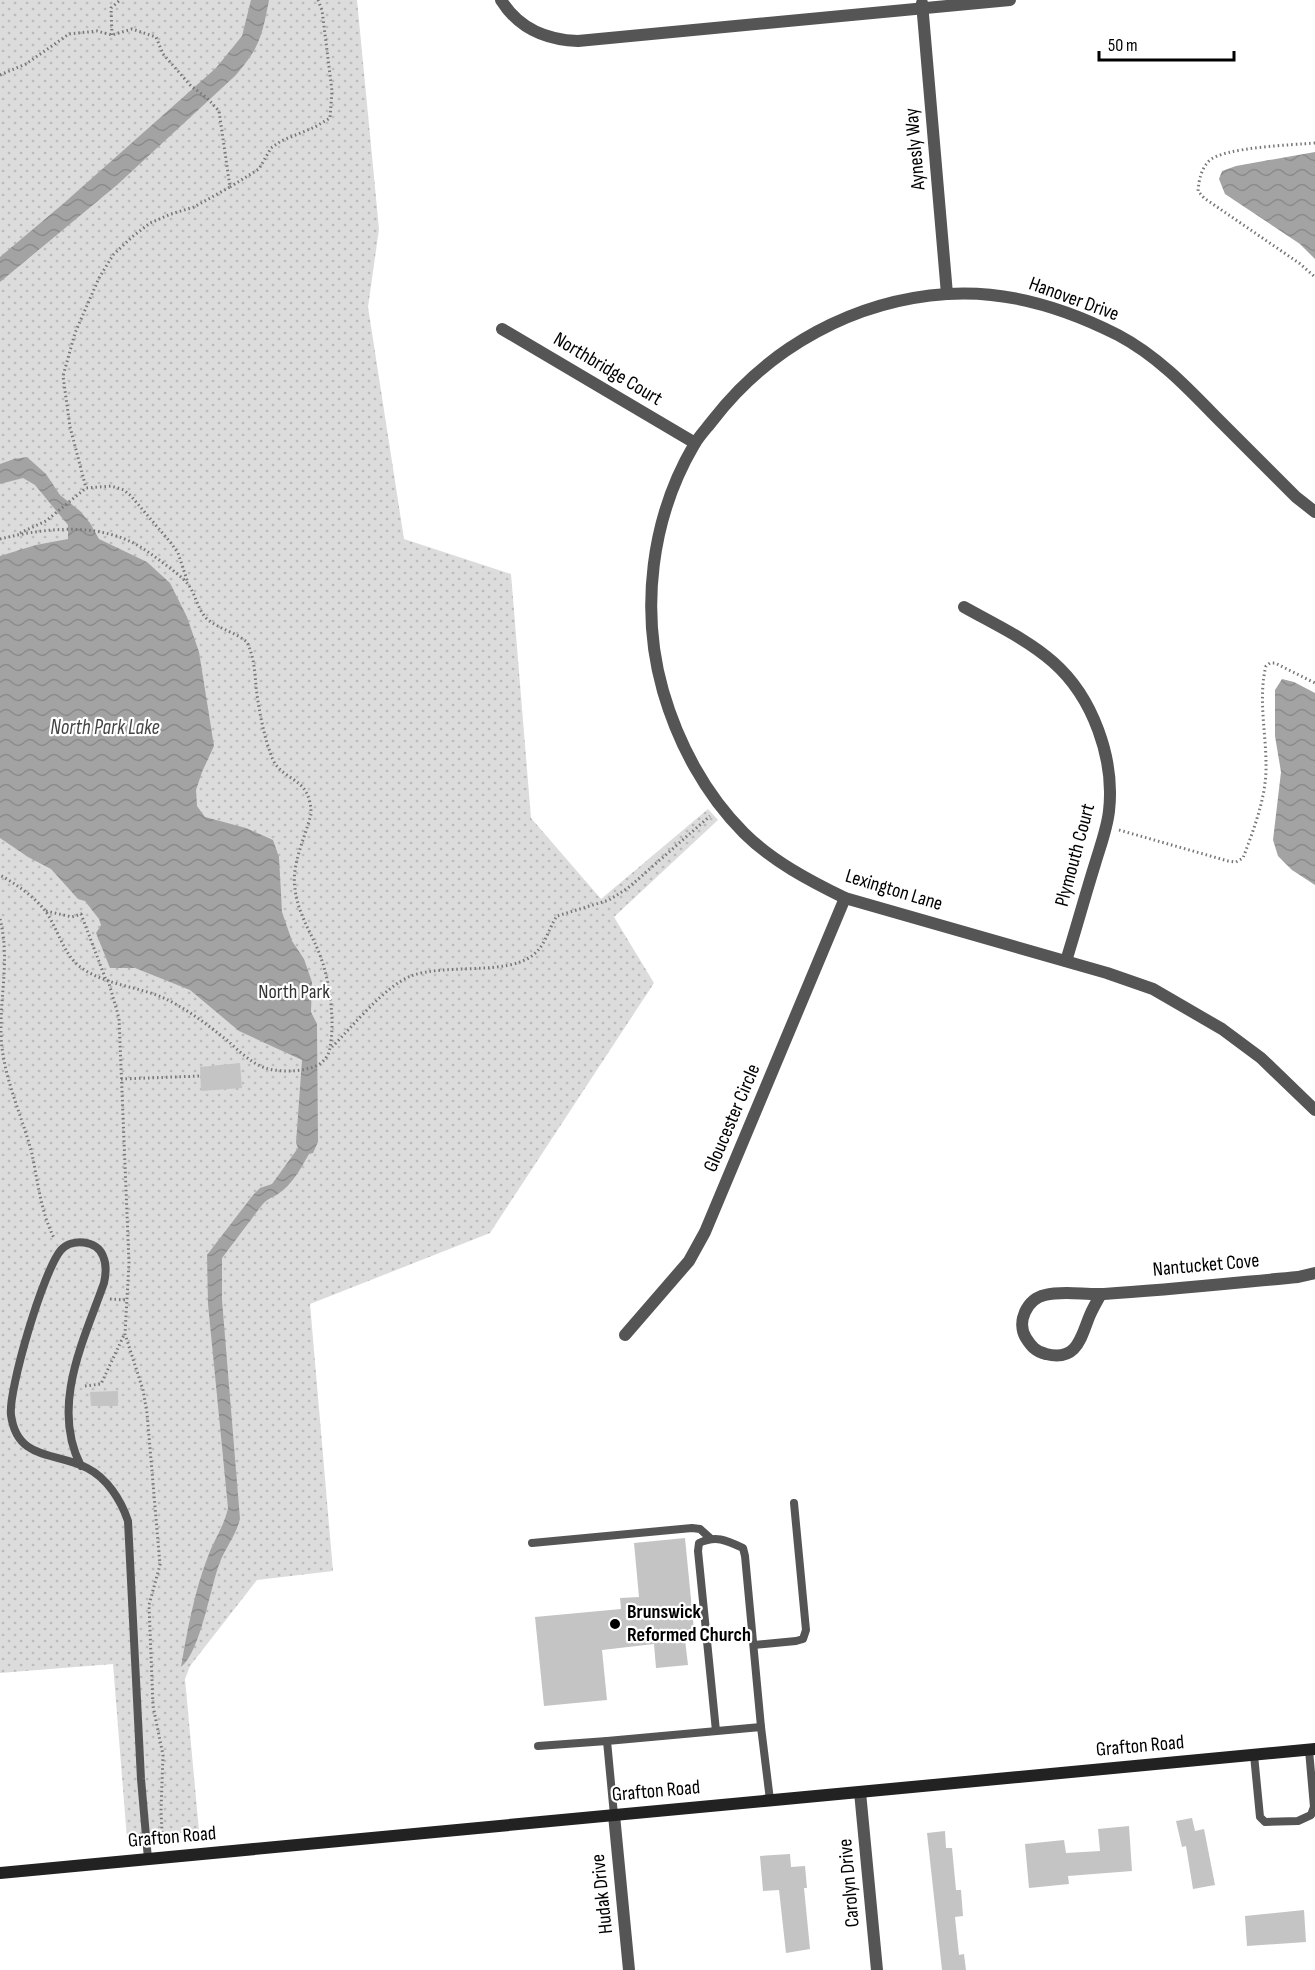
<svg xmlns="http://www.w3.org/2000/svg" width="1315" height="1970" font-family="'Sofia Sans Condensed',sans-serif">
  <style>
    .park { fill: url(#park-dots) }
    .water { fill: url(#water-waves) }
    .building { fill: #c4c4c4 }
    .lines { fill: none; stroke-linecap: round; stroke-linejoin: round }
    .path { stroke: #777; stroke-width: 3; stroke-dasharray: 1.5 3; stroke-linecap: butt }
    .lane { stroke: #555; stroke-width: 8 }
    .street { stroke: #555; stroke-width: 12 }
    .secondary { stroke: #222; stroke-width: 12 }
    .poi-dot { fill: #000; stroke: #fff; stroke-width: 2 }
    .labels { text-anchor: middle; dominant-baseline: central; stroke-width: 4.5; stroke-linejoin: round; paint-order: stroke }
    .street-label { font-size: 20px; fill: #000; stroke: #fff }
    .park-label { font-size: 20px; fill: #333; stroke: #fff }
    .poi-label { font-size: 20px; font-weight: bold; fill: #000; stroke: #fff; text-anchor: start }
    .water-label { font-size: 21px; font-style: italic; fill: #444; stroke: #fff }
  </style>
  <defs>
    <pattern id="park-dots" width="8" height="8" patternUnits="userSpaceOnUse" patternTransform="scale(1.5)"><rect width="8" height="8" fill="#dcdcdc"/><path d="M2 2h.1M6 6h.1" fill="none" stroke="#bbb" stroke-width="1.8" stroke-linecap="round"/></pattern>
    <pattern id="water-waves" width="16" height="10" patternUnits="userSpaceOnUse" patternTransform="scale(1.5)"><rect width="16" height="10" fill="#a3a3a3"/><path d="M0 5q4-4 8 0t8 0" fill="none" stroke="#8b8b8b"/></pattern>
  </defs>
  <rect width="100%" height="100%" fill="#fff"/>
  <polygon class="park" points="0,0 357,0 379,229 368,307 404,539 511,574 531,818 601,899 708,809 718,820 614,917 654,983 490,1233 310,1304 333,1571 257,1580 190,1666 185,1679 199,1831 127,1839 113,1664 0,1673"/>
  <g class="water">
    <path d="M251,0H269C262,36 260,47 236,75L117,185L0,282V257L64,203L216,68L242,36Z"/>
    <polygon points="1315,152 1315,259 1300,244 1225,194 1219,179 1222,171 1236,166"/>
    <path d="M27,457L46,474L60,495L80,511L90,523L99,539L147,562L170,583L187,617L199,652L214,746L202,772L196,790L197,806L205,817L246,828L273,840L279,857L282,912L292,941L304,959L312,982L311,1012L317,1024L318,1142L313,1153L309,1154C301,1168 292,1185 278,1194C271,1198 267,1199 262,1205L222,1258V1300L240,1519C236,1535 226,1547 220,1562C210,1587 201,1651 181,1667C187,1632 194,1593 207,1559C213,1541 224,1527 228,1508L208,1304L207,1255L253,1195L260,1188L272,1184L298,1148L296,1143L302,1060L239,1031L190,990L135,968H110L96,933L101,925L99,919L85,901L78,899L51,869L28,857L0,838V556L36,545L68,539V525L35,485L23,478L0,484V464L14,459Z"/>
    <polygon points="1282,679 1294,682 1315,693 1315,885 1292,870 1278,856 1273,840 1281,772 1275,736 1275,690"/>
  </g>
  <g class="building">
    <polygon points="240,1063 242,1088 201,1091 200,1067"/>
    <polygon points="118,1391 118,1406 91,1406 90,1392"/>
    <polygon points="685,1538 694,1630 684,1631 688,1665 656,1668 654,1644 602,1650 607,1700 544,1706 535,1617 621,1609 620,1598 639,1597 634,1543"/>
    <polygon points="1192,1818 1195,1831 1204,1829 1215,1885 1193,1889 1186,1846 1182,1847 1176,1821"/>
    <polygon points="1129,1826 1132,1871 1068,1876 1069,1884 1029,1888 1025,1844 1064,1840 1066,1853 1100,1851 1098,1829"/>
    <polygon points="945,1831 946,1848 952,1848 956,1890 961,1890 963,1916 955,1917 959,1955 964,1954 966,1970 942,1970 927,1833"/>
    <polygon points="790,1854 791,1867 805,1866 807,1888 804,1888 810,1949 786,1953 779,1890 763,1891 760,1856"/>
    <polygon points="1304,1910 1306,1942 1247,1946 1245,1916"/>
  </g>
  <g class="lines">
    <g class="path">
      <polyline points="112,35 111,8 120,0"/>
      <polyline points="0,75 26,64 69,34 97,31 112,35 132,29 156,37 163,54 191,86 207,98 219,111 230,187 194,207 171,214 150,223 132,237 113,255 99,278 75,333 63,376 70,427 86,488"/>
      <path d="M1315,143C1293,145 1223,147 1209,161C1201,169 1199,180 1198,191L1204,198L1299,263L1315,277"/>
      <polyline points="230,187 259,169 271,148 281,141 315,127 330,118 332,91 322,10 318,0"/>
      <polyline points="20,533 46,521 86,488 111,486 124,490 131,496 171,543 178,553 188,583"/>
      <path d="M0,539C40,529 88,523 127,540C139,545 148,552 158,559C168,567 179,574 187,583C196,594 197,609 207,619C219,629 235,632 247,642C254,657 255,672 256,687C259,711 264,738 273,760C284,782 311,777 311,814C305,838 291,865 295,889C298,916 314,936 322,961C330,984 335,1023 330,1047C329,1058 320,1066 310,1068C296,1072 279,1072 265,1068C251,1063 239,1051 228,1041C209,1026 190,1011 168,1000C140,986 105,986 79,966C63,953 58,929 46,912C35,897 16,884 0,875"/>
      <path d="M1119,830L1228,861L1236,862L1243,858C1254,829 1267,795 1266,764C1266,733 1258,697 1266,666L1270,663H1275L1315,683"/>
      <polyline points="46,911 72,917 81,914 106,980"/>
      <path d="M0,919C10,958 0,995 1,1034C2,1075 22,1115 32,1154C38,1183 41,1212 54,1238"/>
      <polyline points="108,980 119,1018 129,1263 125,1334 143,1390 147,1413 160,1565 149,1605 153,1706 163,1755 161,1810 162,1833"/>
      <path d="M332,1047C352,1027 385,986 411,976C445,963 507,976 533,955C546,945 548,929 557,916L609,900L628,888L710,816"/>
      <polyline points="121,1079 200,1076"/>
      <polyline points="110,1299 126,1300"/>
      <polyline points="85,1386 101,1384 124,1335"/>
    </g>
    <g class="lane">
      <path d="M81,1466C50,1406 84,1340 104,1283C106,1274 107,1265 103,1256C97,1240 72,1238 61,1250C44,1269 8,1390 11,1415C17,1461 56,1452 87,1468C107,1478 121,1500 128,1521L141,1779L148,1859"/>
      <polyline points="532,1543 692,1528 700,1529 710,1538"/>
      <polyline points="754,1645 796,1641 803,1639 806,1630 794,1503"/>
      <path d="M716,1731L698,1551L699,1543C716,1535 726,1540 743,1548L745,1556L761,1727"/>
      <polyline points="538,1746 607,1741"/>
      <polyline points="1254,1755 1260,1817 1265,1822 1298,1821 1311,1815 1314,1807 1309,1750"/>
      <polyline points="614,1815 607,1741 761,1727 770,1800"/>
    </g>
    <g class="street">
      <path d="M501,0C519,29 546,40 578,41L1010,0"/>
      <polyline points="922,3 947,294"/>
      <polyline points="502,329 695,443"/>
      <path d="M1315,512L1296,497C1269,470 1242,443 1215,416C1186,386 1156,355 1118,335C1065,308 1006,290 947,294C855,300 769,347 713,420C707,428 699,436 694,445C651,518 640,610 663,691C678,743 705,794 744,833C772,861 810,881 845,898L1107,973L1153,989L1222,1029L1261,1058L1315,1110"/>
      <path d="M964,607C994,624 1027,639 1053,662C1093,697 1115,759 1109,811C1107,829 1100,847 1095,864C1085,896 1076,929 1066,961"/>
      <path d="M1101,1294C1097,1301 1093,1308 1090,1315C1081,1336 1078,1362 1046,1354C1036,1352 1031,1346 1026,1338C1016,1322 1027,1299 1045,1295C1064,1290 1084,1295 1104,1294C1169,1290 1233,1283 1298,1277L1315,1273"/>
      <polyline points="625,1335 689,1261 705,1232 845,898"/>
      <polyline points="860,1792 877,1970"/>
      <polyline points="614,1815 629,1970"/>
    </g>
    <polyline class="secondary" points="0,1873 1315,1749"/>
  </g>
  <circle class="poi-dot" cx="615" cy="1624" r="6"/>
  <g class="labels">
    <g class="street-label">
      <text transform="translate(915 149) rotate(-95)">Aynesly Way</text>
      <text transform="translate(1074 299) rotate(20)">Hanover Drive</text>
      <text transform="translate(608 369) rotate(31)">Northbridge Court</text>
      <text transform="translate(1075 855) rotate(-75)">Plymouth Court</text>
      <text transform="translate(894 890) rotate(17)">Lexington Lane</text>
      <text transform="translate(732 1118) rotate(-67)">Gloucester Circle</text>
      <text transform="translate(1206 1265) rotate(-5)">Nantucket Cove</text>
      <text transform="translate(1140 1746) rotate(-5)">Grafton Road</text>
      <text transform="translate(656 1791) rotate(-5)">Grafton Road</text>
      <text transform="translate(172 1837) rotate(-5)">Grafton Road</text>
      <text transform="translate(849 1883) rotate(-95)">Carolyn Drive</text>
      <text transform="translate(602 1894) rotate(-96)">Hudak Drive</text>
    </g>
    <g class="park-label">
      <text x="294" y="992">North Park</text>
    </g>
    <g class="poi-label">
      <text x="627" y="1612">Brunswick<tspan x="627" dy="23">Reformed Church</tspan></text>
    </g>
    <g class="water-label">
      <text x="105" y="727">North Park Lake</text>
    </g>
  </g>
  <path d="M1099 51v9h135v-9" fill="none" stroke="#000000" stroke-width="3"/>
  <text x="1108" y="51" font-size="18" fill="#000000" stroke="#ffffff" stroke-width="4.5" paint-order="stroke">50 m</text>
</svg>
